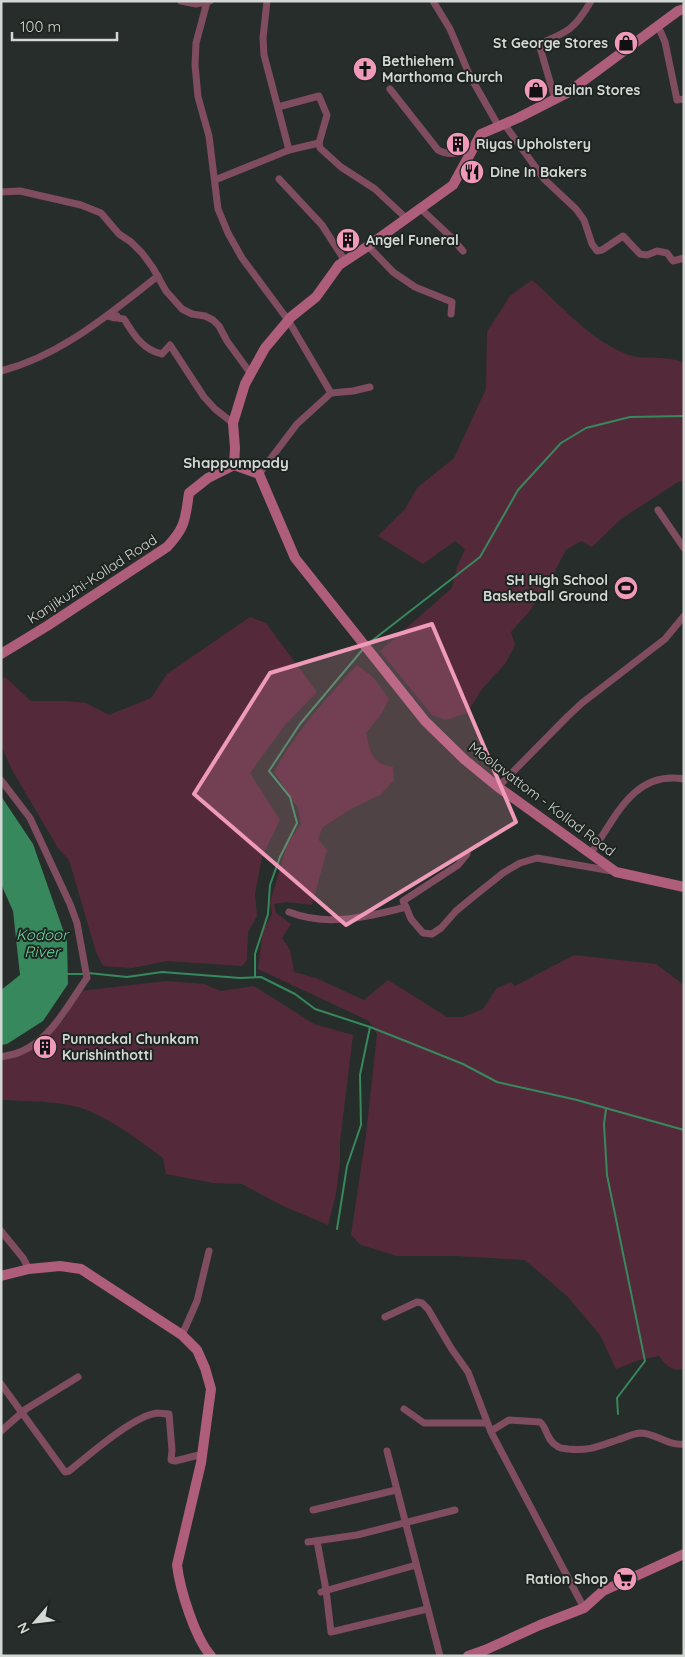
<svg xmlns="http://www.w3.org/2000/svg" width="685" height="1657" font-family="Quicksand,sans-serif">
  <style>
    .green { fill: #542a3a }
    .water { fill: #38885e }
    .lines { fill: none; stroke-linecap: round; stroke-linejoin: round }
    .stream { stroke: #38885e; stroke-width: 2 }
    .street { stroke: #804c5f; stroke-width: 7 }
    .secondary { stroke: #ae5d7b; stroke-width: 10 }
    .marked { fill: #ef9ab8; fill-opacity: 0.2; stroke: #ef9ab8; stroke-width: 4; stroke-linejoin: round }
    .labels { text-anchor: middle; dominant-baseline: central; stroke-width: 4; stroke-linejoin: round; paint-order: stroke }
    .poi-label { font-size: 14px; font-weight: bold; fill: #d4d8d5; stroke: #1e2420; text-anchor: start }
    .street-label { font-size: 14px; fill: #d4d8d5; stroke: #1e2420 }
    .neighbourhood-label { font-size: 15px; font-weight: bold; fill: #d4d8d5; stroke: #1e2420 }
    .water-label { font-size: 15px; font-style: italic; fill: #6cd99e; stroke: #1e2420 }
  </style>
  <rect width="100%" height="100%" fill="#272d2a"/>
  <g class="green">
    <path d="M532,280C563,307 588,338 626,354C642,361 665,354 684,363V481L678,482L621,519L592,547L581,541L566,550L545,590L528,613L511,632L515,645L505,664L482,689L467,713L446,720L432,715L380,651L452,588L457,567L465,549L455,541L423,564L378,536L405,509L417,488L454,458L486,389L487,332L510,296Z"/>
    <polygon points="250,617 266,623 317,692 285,725 250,773 280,820 262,857 255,894 257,916 248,932 247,960 242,966 167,961 132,968 103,966 96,952 69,860 58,848 11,768 1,745 1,680 5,677 31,701 67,701 86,703 109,715 151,698 167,674"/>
    <path d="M357,665L374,678L389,699L382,713L366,733C370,752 372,764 393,767L394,780L380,795L351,809L323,827L318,839L327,850L312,905L286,902L274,904L276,913L291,924L282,938L290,950L294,972L316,978L364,1000L388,980L447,1017H463L483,1009L497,988L511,982L515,986L574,955L656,964L684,985V1369C672,1372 665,1365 659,1356L639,1360L616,1369L600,1335L568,1297L525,1260L456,1256H397L361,1245L351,1235L366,1135L377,1034L369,1021L258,969L263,930L272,914L270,903L287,844L301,824L298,808L274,772C295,733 326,698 357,665Z"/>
    <path d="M166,981L204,984L221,991L254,986L314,1024L353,1035L340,1142V1162L336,1194L328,1225L283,1206L242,1184L213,1183L166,1174L163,1158C137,1139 112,1119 81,1108C60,1101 25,1101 1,1100V1060L44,1039L65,1018L80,991Z"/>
  </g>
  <polygon class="water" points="1,796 33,844 67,941 68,984 43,1021 7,1044 1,1045 1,990 20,975 13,911 1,884"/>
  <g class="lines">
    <g class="stream">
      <polyline points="369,643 480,557 518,490 561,443 586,428 630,417 684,416"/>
      <polyline points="88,973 127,977 162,972 240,978 261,977 295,994 315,1009 370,1027 408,1042 463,1064 497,1082 577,1100 684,1130"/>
      <polyline points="66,974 83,974"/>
      <polyline points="255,977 255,954 268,914 270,885 280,857 297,823 290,797 269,771 300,724 364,648"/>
      <polyline points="606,1109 604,1124 607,1175 645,1361 617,1398 618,1414"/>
      <polyline points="337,1229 347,1166 361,1125 360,1075 370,1027"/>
    </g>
    <g class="street">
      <polyline points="181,1 196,4 210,1"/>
      <polyline points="267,1 263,38 264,55 289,150"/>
      <polyline points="433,1 450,29 470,76 499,127"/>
      <polyline points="207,2 196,43 195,65 198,97 209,136 218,209 228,233 242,258 288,320 331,393"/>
      <polyline points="658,26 665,42 677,100 684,99"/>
      <path d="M390,89L438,150C450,157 461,152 473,149"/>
      <path d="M555,99L539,44C568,32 575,29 591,1"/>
      <polyline points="278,107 319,96 327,115 319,143 320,148 341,167 375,189 407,219"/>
      <polyline points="505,125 544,179 576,209 584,220 592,244 597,251 602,250 623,236 640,254 647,255 657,251 667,253 673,261 684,258"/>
      <polyline points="279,179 322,225 345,261"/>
      <polyline points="215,180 289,150 319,143"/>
      <polyline points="1,192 20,191 81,205 101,213 119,234 131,242 142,253 153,268 166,291 182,309 192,314 205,316 213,320 219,326 227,341 251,374"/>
      <polyline points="421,209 452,238 463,251"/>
      <polyline points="368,246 393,272 415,287 452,302 451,314"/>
      <path d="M107,316L114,318L117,316V318L124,319C134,335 143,350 162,354L170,345L204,397L215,409L233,423"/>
      <path d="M1,371C62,355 109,314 158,276"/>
      <polyline points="259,474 297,424 331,393 353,391 370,387"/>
      <polyline points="658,510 684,548"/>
      <path d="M1,780L30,818L70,904L77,923L87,978C68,1004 52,1039 20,1052C14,1055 7,1055 1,1057"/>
      <polyline points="498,787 567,717 582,703 665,639 684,616"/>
      <path d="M591,853C615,819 633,770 684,779"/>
      <polyline points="406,907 403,901 458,865 467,854"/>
      <path d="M289,912C327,927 368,917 406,907L411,919L423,933L432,934L441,928L456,911L473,897L503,873L520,863L537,858L612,871"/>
      <polyline points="1,1231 23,1258 29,1269"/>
      <polyline points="385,1317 417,1302 422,1303 428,1309 451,1348 468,1372 491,1432 584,1608"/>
      <polyline points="182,1335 197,1301 209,1251"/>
      <path d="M1,1384L65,1472L69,1471C89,1455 133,1416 157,1413C161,1413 165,1414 169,1414L172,1450L171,1460L175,1461L203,1454"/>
      <polyline points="404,1409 424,1423 487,1423"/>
      <polyline points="1,1431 26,1409 78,1377"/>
      <path d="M491,1431L509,1420L540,1422C547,1427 546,1440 557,1446C560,1449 564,1448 568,1449C589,1451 597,1447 617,1440C624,1438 632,1434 640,1433C656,1433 667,1446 684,1444"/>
      <polyline points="387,1451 440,1656"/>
      <polyline points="313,1510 396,1490"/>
      <polyline points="317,1541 326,1590 331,1632 427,1609"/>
      <polyline points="308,1542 357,1535 455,1510"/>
      <polyline points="321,1592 416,1565"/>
    </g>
    <g class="secondary">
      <polyline points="234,465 259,474 295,558 425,721 465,760 498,787 616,872 684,887"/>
      <path d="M1,654L47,626L167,547C186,527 185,519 189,493L208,478L234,465L235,448L233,423L245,384L265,348L291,317L316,297L339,265L368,246L453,185L481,134L518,118L567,93L678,11L684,9"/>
      <path d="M1,1276L29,1269L60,1266L81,1269L182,1335L197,1350L205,1368L211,1389L201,1463L177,1565C180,1590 195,1638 211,1656"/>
      <polyline points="468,1656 485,1650 540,1625 584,1608 603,1591 684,1554"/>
    </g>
  </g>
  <path class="marked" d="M432,624L516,822L346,925L194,794L270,673Z"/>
  <defs>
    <g id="shop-disc" transform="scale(1.25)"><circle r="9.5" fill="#ef9ab8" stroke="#1e2420"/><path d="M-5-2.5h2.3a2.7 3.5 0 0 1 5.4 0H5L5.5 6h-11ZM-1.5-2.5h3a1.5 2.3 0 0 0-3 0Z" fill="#111"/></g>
    <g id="church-disc" transform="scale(1.25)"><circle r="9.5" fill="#ef9ab8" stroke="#1e2420"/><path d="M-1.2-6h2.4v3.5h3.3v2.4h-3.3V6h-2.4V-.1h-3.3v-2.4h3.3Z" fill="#111"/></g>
    <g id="building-disc" transform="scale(1.25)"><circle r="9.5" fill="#ef9ab8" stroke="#1e2420"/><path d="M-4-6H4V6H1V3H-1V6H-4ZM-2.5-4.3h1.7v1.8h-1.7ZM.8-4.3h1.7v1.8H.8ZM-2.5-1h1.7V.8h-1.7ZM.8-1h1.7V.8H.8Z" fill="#111"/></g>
    <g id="restaurant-disc" transform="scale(1.25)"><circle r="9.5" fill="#ef9ab8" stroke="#1e2420"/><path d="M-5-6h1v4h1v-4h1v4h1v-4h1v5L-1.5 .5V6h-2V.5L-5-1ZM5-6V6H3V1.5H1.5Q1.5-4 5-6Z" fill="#111"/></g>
    <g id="stadium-disc" transform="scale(1.25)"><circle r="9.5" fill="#ef9ab8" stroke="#1e2420"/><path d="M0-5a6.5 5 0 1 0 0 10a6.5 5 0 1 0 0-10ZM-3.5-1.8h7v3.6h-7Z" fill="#111"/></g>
    <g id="supermarket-disc" transform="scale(1.25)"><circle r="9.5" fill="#ef9ab8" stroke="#1e2420"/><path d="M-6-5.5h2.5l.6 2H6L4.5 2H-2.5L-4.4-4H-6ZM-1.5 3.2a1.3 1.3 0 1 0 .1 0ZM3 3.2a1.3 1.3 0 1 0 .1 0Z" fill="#111"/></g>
  </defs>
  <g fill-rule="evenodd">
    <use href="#shop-disc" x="626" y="43"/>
    <use href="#church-disc" x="365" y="69"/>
    <use href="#shop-disc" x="536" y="90"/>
    <use href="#building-disc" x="458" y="144"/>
    <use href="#restaurant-disc" x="472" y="172"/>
    <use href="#building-disc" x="348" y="240"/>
    <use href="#stadium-disc" x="626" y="588"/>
    <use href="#building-disc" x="45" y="1047"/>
    <use href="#supermarket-disc" x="625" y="1579"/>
  </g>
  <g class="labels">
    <g class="poi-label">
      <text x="608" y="43" text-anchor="end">St George Stores</text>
      <text x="382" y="61">Bethiehem<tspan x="382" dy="16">Marthoma Church</tspan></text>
      <text x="554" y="90">Balan Stores</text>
      <text x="476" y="144">Riyas Upholstery</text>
      <text x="490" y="172">Dine In Bakers</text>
      <text x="366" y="240">Angel Funeral</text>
      <text x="608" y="580" text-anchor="end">SH High School<tspan x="608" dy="16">Basketball Ground</tspan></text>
      <text x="62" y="1039">Punnackal Chunkam<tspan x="62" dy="16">Kurishinthotti</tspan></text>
      <text x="608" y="1579" text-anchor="end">Ration Shop</text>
    </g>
    <g class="street-label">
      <text transform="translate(92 579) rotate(-33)">Kanjikuzhi-Kollad Road</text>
      <text transform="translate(542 799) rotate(37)">Moolavattom - Kollad Road</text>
    </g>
    <g class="neighbourhood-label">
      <text x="236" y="462">Shappumpady</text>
    </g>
    <g class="water-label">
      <text x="42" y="934">Kodoor<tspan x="42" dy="17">River</tspan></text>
    </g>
  </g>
  <rect width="685" height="1657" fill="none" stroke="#d4d8d5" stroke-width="5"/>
  <g transform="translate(35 1622) rotate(242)" stroke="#1e2420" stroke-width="4" paint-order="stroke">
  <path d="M0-4L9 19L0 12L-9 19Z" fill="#d4d8d5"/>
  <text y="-8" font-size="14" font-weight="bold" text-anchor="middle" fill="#d4d8d5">N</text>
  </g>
  <path d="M12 32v8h105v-8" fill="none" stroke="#d4d8d5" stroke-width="2.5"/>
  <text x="20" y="32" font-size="15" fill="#d4d8d5" stroke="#1e2420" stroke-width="4" paint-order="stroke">100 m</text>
</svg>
